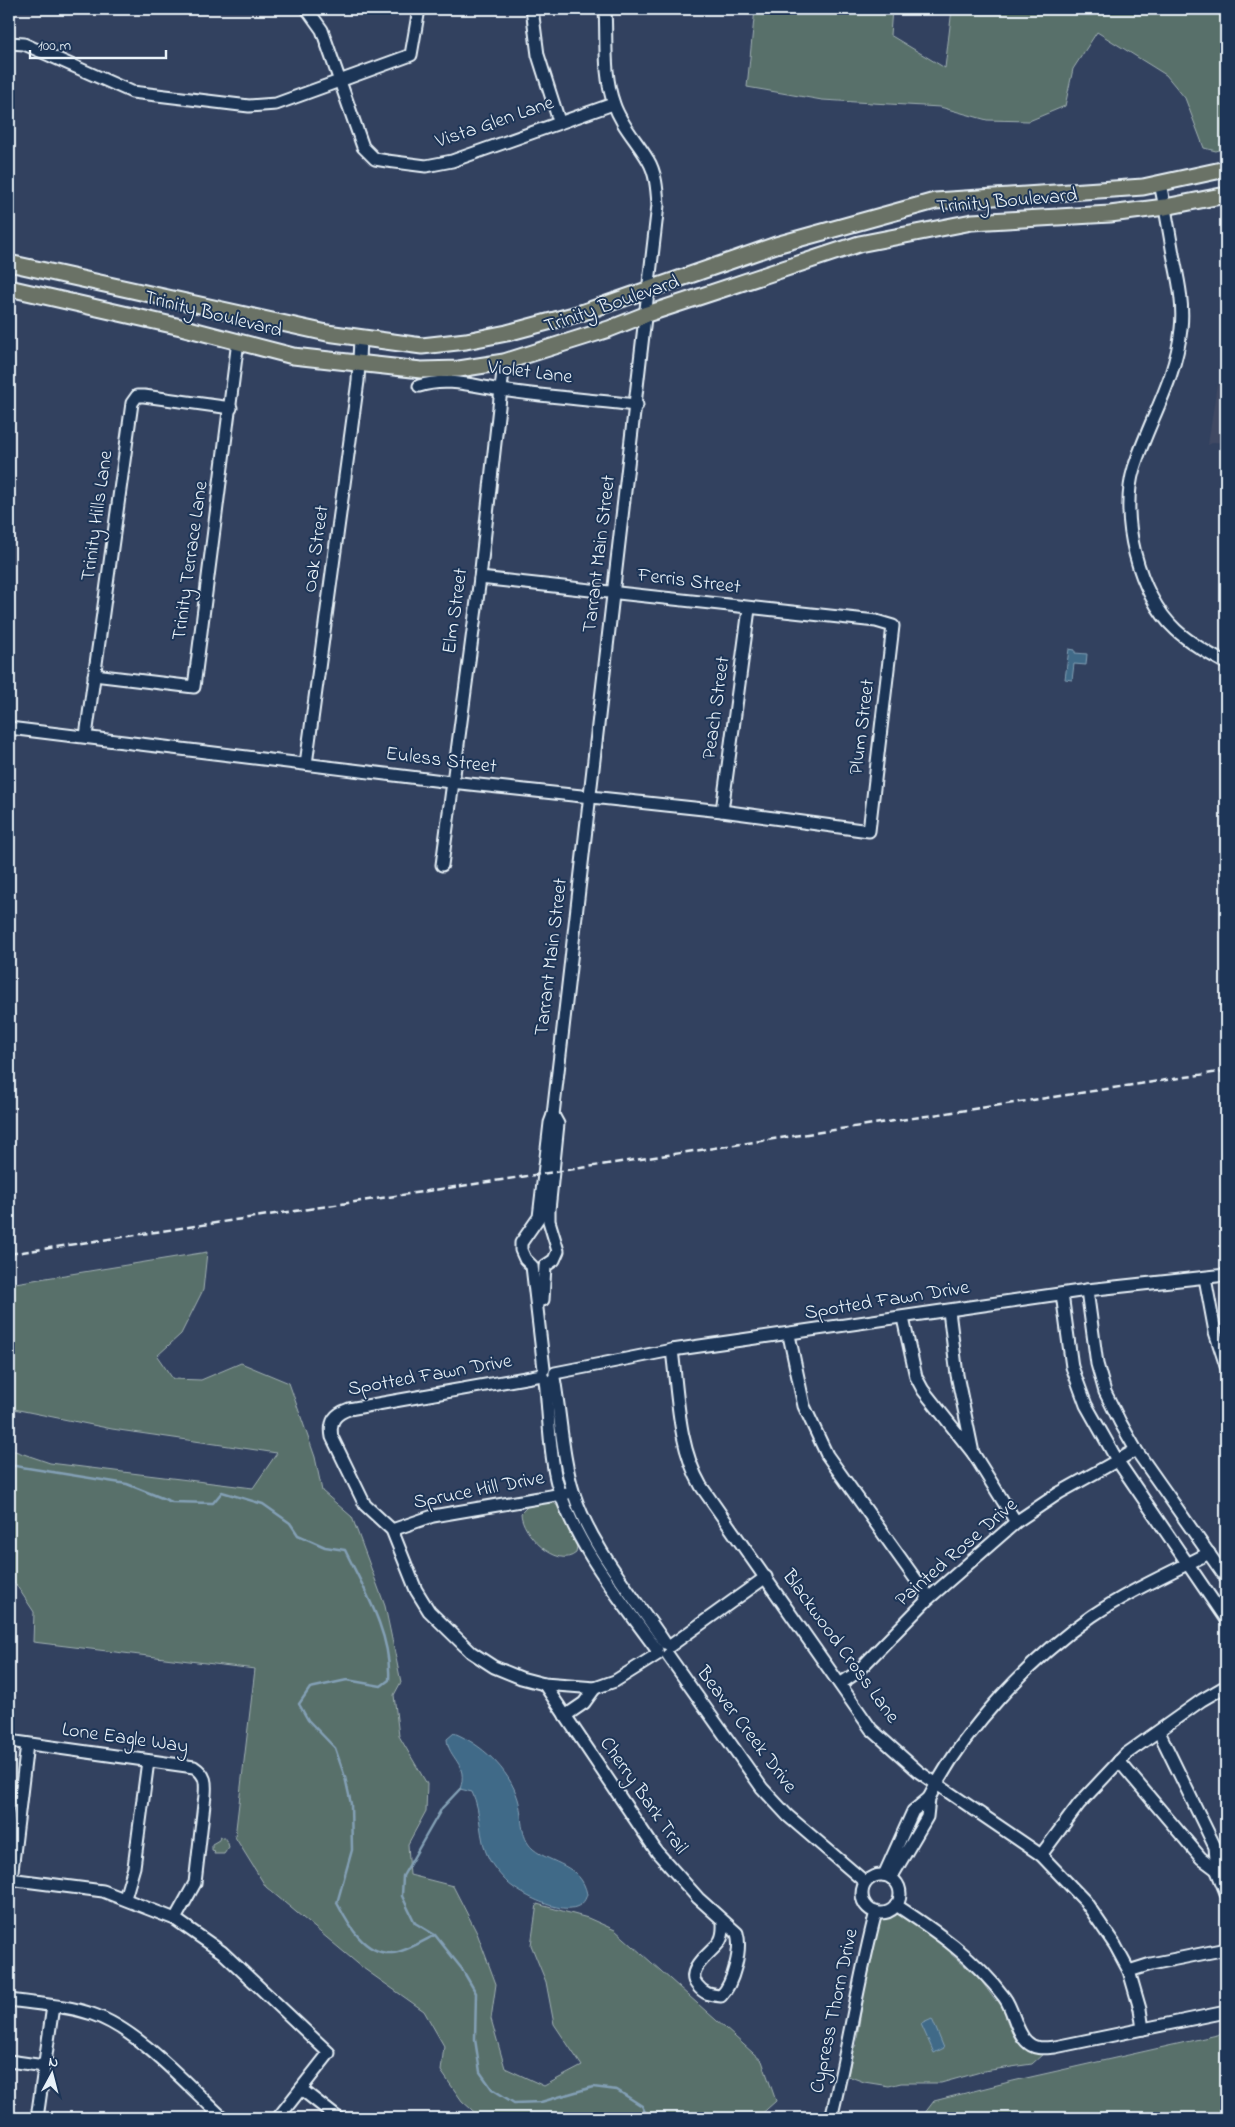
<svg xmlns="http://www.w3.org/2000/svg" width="1235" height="2127" font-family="'Indie Flower',sans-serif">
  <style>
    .built { fill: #414a64 }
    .green { fill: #596f6b; stroke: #a0b0b2 }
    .water { fill: #406a88; stroke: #83a0b5 }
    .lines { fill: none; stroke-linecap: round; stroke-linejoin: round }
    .stream { stroke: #83a0b5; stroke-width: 2.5 }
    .minor-casing { stroke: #e8f1f8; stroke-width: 15 }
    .major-casing { stroke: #e8f1f8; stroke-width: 19 }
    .minor { stroke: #1d3557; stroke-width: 11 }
    .major { stroke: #6a7266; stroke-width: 15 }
    .rail { stroke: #e8f1f8; stroke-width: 2.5; stroke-dasharray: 8 4; stroke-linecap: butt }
    .labels { text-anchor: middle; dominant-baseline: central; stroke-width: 4; stroke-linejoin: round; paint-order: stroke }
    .street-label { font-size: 20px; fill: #e8f1f8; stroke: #1d3557 }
  </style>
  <rect width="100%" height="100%" fill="#32415f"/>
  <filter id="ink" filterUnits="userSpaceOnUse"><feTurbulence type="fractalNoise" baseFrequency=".02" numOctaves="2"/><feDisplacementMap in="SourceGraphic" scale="10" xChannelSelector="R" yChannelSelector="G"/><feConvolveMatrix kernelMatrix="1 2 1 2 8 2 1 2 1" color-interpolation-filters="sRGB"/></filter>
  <g filter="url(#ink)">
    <polygon class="built" points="1217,385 1226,386 1226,443 1214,442 1208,445"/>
    <g class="green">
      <polygon points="755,9 892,9 890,35 945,68 952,9 1226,9 1226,148 1216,151 1204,148 1185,98 1166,75 1097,32 1073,69 1065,106 1029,121 987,120 940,107 822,100 747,87"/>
      <polygon points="207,1252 203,1290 181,1334 157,1356 173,1379 201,1380 241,1363 289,1383 315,1457 322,1491 352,1517 385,1606 401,1682 394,1695 399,1736 427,1784 426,1811 408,1844 410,1875 453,1886 477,1933 496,1984 491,2019 505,2068 544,2086 582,2066 554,2024 546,1982 531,1945 537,1904 588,1918 615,1930 762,2061 776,2101 757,2118 481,2118 462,2101 441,2071 444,2046 424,2011 363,1968 266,1887 235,1837 255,1669 33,1642 34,1612 9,1574 9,1449 50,1463 253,1488 277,1453 112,1429 9,1408 9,1284"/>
      <path d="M552,1502C564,1507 580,1541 576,1553C557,1570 521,1533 521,1513L528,1506Z"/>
      <polygon points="220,1836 227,1840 229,1847 224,1854 214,1854 215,1851 212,1850 212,1844 219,1840"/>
      <path d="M890,1912C906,1912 937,1940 951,1950V1954L980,1979L995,2000L1000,2001L1006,2011C1004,2017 1007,2020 1009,2026C1015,2042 1024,2053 1043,2054L1032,2064L984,2071L941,2083H901L889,2086L864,2082L848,2076L853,2049L856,2045L867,1971L879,1922L884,1915Z"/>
      <polygon points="1226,2033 1226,2118 921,2118 934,2101 1013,2081"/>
    </g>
    <g class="water">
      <polygon points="1069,649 1075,650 1075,653 1087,654 1086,665 1074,664 1072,680 1065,679"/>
      <path d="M454,1733C481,1744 509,1769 518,1799C523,1815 519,1837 533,1849C551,1864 581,1864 587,1894C580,1926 522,1896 508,1883C501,1876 493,1867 489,1859C478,1838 482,1812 472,1792L460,1789C469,1763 448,1759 447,1739Z"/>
      <polygon points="932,2019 944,2048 934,2053 921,2024"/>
    </g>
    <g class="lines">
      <g class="stream">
        <path d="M9,1465L127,1484L172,1502L213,1503L222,1492L263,1504L290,1523L298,1535L325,1547L345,1550C364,1589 392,1635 389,1680L381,1686L347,1680L310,1688L299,1704L308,1720L335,1748L345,1777L351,1804L352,1850L337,1903C348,1924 364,1955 392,1953C405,1952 423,1941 435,1935"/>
        <polyline points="460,1789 442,1808 403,1876 402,1896 415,1923 435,1935 462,1969 476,1993 475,2039 480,2072 492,2089 514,2103 541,2102 593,2087 617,2090 642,2106 648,2118"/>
        <polyline points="706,2118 711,2118"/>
      </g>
      <g class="minor-casing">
        <g id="minor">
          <polyline points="307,9 322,30 363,147 375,159 387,161 426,166 452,161 613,104"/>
          <polyline points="532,9 538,55 559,121"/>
          <polyline points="9,43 24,44 132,92 249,106 276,104 411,55 419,9"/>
          <path d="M1160,183C1165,207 1169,230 1173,254C1178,279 1184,303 1181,329C1176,380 1149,420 1134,468C1119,516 1138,595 1176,630C1190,643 1209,654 1226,663"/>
          <path d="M419,386C447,377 474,386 502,390C547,397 592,400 637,405"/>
          <polyline points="94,675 194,687 238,341"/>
          <polyline points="9,728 451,782 722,811 869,831 893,626 876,621 480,578"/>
          <polyline points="86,736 132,403 137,396 144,396 231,408"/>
          <polyline points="306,764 358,381 360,339"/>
          <polyline points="722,811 749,609"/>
          <polyline points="442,865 480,578 504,362"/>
          <polyline points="1205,1278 1215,1332 1226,1366"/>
          <polyline points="1087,1290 1097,1364 1105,1392 1120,1422 1136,1450 1226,1578"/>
          <polyline points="1062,1294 1072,1367 1086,1405 1117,1460 1226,1620"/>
          <polyline points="543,1300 545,1266 554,1260 558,1251 549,1221 549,1210 558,1124 553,1115"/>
          <polyline points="903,1318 916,1377 923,1390 973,1453 957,1375 949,1311"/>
          <polyline points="789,1335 804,1406 827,1455 929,1598"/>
          <path d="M672,1350C678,1396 678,1446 701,1486L871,1729L919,1772L1041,1855L1085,1901L1115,1945L1129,1971L1140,2009L1143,2029"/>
          <path d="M544,1369L532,1266L525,1259L521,1250V1243L539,1217L550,1123L553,1115L658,205C657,190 656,173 648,160C637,141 621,125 614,104C603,74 607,40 605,9"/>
          <polyline points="555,1373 672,1350 1087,1290 1226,1275"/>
          <path d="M542,1375L349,1409C335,1414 329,1421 332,1437L365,1505L392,1530L416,1590L429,1611L471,1652L494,1667L521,1678L544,1684L595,1688L615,1681L658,1654"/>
          <path d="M554,1378C561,1417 562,1457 574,1494C592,1549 634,1596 665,1643"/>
          <path d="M545,1380C549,1411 549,1454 557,1483C575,1545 620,1599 657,1650"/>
          <polyline points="973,1453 1016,1522"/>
          <polyline points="392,1530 433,1516 568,1493"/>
          <polyline points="670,1646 766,1577"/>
          <polyline points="668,1655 762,1788 788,1816 865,1882"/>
          <path d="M544,1684L657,1852L698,1898L737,1933C742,1950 733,1984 721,1996C710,1995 704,1994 697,1985C684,1969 713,1952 720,1941C724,1934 723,1929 723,1922"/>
          <polyline points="840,1684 856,1673 929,1598 1016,1522 1059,1493 1136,1450"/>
          <polyline points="565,1716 584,1703 595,1688"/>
          <polyline points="1159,1732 1215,1847 1217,1871 1226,1893"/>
          <path d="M9,1741L194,1767C206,1775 206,1782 205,1795L195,1883L175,1919"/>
          <polyline points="1119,1761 1201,1858 1217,1870"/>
          <path d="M929,1798C964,1729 1029,1660 1092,1616C1129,1591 1170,1573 1209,1553"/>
          <polyline points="1041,1855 1079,1804 1126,1754 1202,1700 1226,1686"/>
          <polyline points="884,1875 913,1811 929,1798 927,1817 891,1878"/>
          <circle cx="881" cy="1894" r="19"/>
          <polyline points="9,1879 103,1891 175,1919 222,1952 329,2053 278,2118"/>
          <polyline points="11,1879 27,1744"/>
          <polyline points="125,1898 134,1867 148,1761"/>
          <path d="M896,1905C936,1931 975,1958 1004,1997C1014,2010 1015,2030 1026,2041C1034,2050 1045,2048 1055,2047L1226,2012"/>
          <polyline points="1129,1971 1151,1964 1226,1949"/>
          <path d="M9,2000C36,2004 66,2005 92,2014C139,2030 186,2084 223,2118"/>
          <polyline points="9,2061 44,2066"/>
          <polyline points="301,2089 338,2118"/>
          <polyline points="37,2118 53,2006"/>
          <path d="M831,2118C848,2050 858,1980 876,1912"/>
        </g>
      </g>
      <g class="major-casing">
        <g id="major">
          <polyline points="9,263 327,333 422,346 466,341 507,333 581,313 776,245 935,201 1143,187 1226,169"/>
          <polyline points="9,288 181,327 293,356 421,370 459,369 504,362 609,329 647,314 859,244 972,222 1110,214 1165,207 1226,195"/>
        </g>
      </g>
      <use href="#minor" class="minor"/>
      <use href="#major" class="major"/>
      <polyline class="rail" points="9,1254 1226,1071"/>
    </g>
  </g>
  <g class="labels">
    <g class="street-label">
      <text transform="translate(495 123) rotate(-19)">Vista Glen Lane</text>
      <text transform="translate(1007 202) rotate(-5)">Trinity Boulevard</text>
      <text transform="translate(612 305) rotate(-19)">Trinity Boulevard</text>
      <text transform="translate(213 315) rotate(14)">Trinity Boulevard</text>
      <text transform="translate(530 373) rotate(7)">Violet Lane</text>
      <text transform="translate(98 516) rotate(-82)">Trinity Hills Lane</text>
      <text transform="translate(317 549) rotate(-82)">Oak Street</text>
      <text transform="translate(600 554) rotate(-83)">Tarrant Main Street</text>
      <text transform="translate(191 561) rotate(-82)">Trinity Terrace Lane</text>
      <text transform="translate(689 582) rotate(7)">Ferris Street</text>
      <text transform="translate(456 611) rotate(-82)">Elm Street</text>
      <text transform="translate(717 708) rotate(-82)">Peach Street</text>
      <text transform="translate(863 727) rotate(-83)">Plum Street</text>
      <text transform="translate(441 761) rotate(7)">Euless Street</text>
      <text transform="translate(552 957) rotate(-83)">Tarrant Main Street</text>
      <text transform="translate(887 1301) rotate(-9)">Spotted Fawn Drive</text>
      <text transform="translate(430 1376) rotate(-10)">Spotted Fawn Drive</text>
      <text transform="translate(479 1491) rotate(-11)">Spruce Hill Drive</text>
      <text transform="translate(957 1553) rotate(-41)">Painted Rose Drive</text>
      <text transform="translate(840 1647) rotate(54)">Blackwood Cross Lane</text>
      <text transform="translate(746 1730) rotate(53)">Beaver Creek Drive</text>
      <text transform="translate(125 1739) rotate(8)">Lone Eagle Way</text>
      <text transform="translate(643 1796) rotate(55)">Cherry Bark Trail</text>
      <text transform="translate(835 2011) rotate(-78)">Cypress Thorn Drive</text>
    </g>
  </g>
  <rect width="1235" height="2127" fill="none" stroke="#1d3557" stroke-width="30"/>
  <rect x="15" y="15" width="1205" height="2097" fill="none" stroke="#e8f1f8" stroke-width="2" filter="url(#ink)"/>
  <g transform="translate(52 2074) rotate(7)" stroke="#1d3557" stroke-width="4" paint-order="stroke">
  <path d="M0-4L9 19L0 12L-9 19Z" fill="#e8f1f8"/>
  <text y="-8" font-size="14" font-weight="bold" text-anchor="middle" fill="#e8f1f8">N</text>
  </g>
  <path d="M30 50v8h136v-8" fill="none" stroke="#e8f1f8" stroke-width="2.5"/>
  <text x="38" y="50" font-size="15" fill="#e8f1f8" stroke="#1d3557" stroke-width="4" paint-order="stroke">100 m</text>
</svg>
